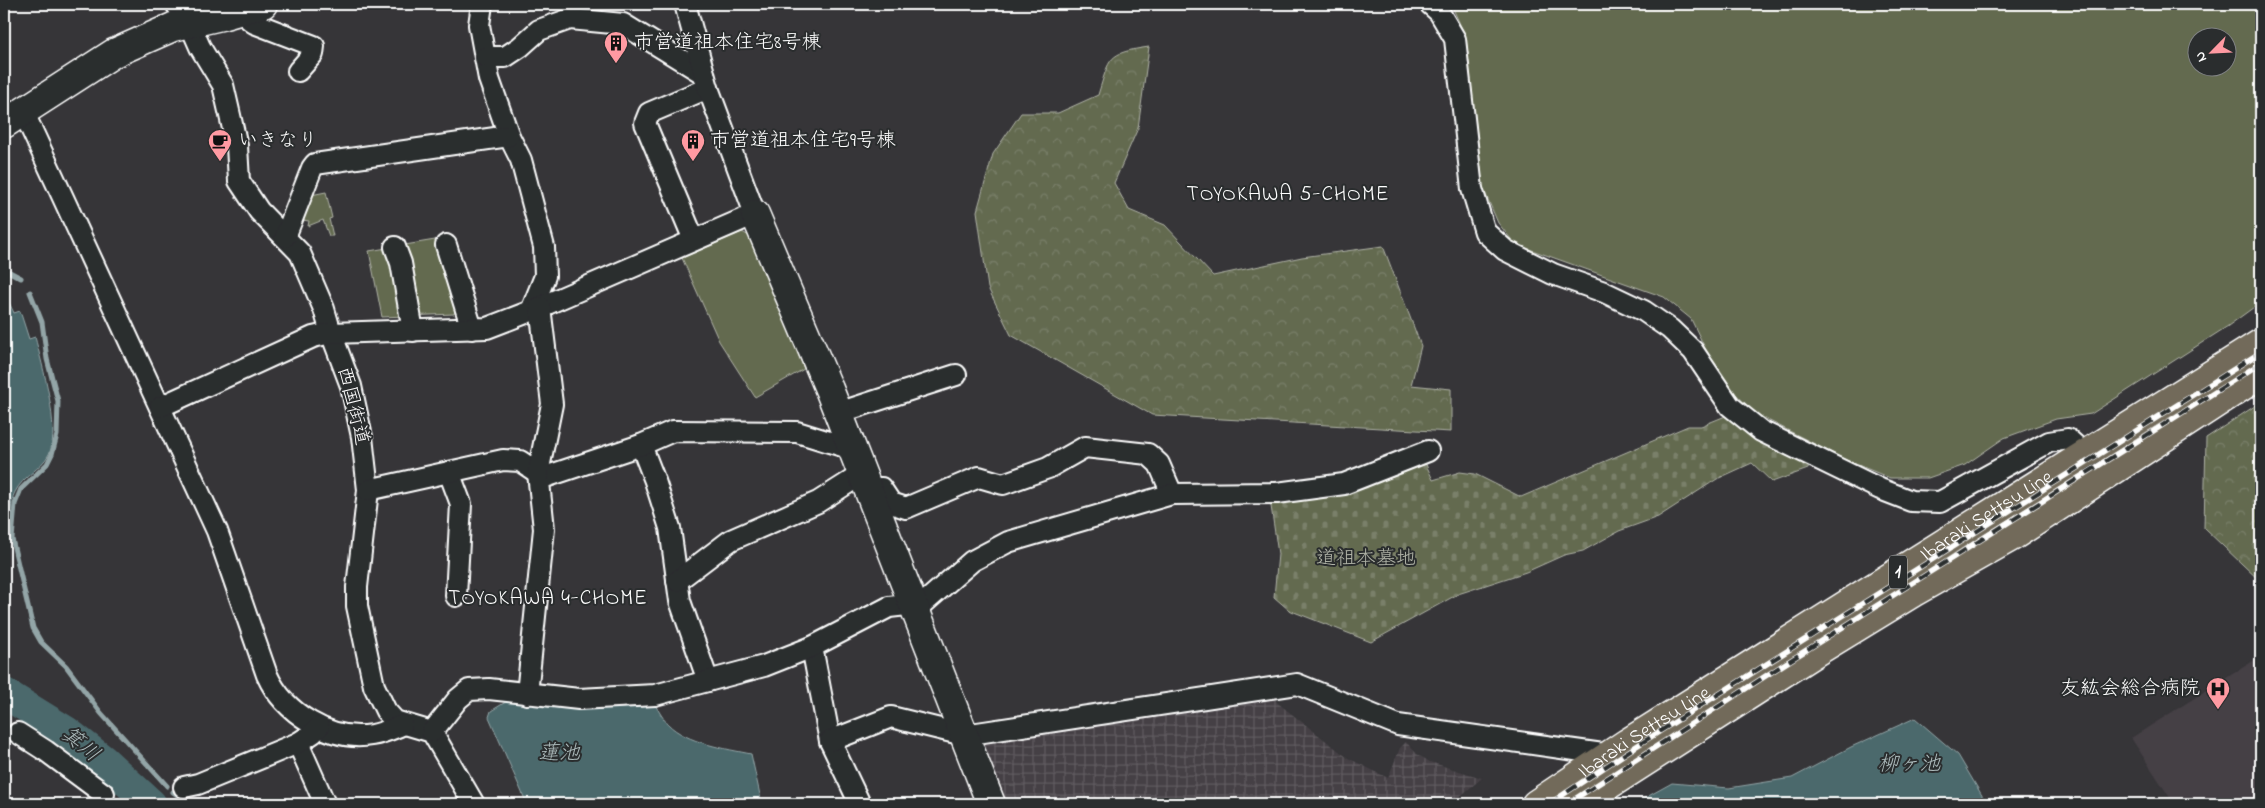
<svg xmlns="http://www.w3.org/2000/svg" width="2265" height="808" font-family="'Indie Flower','Klee One',sans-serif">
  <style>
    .built { fill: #443f44 }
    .industrial { fill: url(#industrial-grid) }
    .green { fill: #636a50; stroke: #b1b4a8; fill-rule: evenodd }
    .forest { fill: url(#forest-crowns); stroke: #b1b4a8 }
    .cemetery { fill: url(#cemetery-stones); stroke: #b1b4a8 }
    .water { fill: #4b696c; stroke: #93a5a7 }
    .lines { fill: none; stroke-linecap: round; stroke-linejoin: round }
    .stream { stroke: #93a5a7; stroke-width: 5 }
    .river { stroke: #4b696c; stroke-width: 31 }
    .street-casing { stroke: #fff; stroke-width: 24 }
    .secondary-casing { stroke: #fff; stroke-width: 31 }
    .primary-casing { stroke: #fff; stroke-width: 31 }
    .street { stroke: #2a2d2e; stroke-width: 20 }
    .secondary { stroke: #2a2d2e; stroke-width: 28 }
    .primary { stroke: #726b5a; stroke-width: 28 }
    .rail-casing { stroke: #fff; stroke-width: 5.5 }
    .rail { stroke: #2a2d2e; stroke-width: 4; stroke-dasharray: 11; stroke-linecap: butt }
    .labels { text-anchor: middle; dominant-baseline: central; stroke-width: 4; stroke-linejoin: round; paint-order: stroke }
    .shield { fill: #2a2d2e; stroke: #bfc0c0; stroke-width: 1 }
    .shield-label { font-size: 19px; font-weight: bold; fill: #fff }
    .poi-label { font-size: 20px; fill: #fff; stroke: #2a2d2e; text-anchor: start }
    .street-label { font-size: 20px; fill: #fff; stroke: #2a2d2e }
    .park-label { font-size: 20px; fill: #b1b4a8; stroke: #2a2d2e }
    .neighbourhood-label { font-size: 21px; letter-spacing: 1px; fill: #fff; stroke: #2a2d2e }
    .water-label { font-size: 21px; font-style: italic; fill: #aebcbd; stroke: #2a2d2e }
  </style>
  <defs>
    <pattern id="industrial-grid" width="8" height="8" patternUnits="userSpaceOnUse" patternTransform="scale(1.25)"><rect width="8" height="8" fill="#443f44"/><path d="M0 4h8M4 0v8" fill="none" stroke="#605c60"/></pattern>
    <pattern id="forest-crowns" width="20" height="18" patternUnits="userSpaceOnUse" patternTransform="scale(1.25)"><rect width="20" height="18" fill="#636a50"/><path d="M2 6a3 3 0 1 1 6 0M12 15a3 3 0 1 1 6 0" fill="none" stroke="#7a806a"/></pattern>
    <pattern id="cemetery-stones" width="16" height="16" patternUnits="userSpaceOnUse" patternTransform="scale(1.25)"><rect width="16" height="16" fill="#636a50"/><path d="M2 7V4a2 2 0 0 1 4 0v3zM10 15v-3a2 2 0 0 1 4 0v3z" fill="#7a806a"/></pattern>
  </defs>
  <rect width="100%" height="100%" fill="#363538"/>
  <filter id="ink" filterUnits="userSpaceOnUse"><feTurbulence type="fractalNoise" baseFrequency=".02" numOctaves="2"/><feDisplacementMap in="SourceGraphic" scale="10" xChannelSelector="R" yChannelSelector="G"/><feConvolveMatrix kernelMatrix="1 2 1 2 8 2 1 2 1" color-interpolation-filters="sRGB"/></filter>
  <g filter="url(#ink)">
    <polygon class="built" points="2261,656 2261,804 2174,804 2131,738"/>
    <polygon class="industrial" points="1272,696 1279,704 1348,758 1388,778 1400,748 1406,742 1417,754 1430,762 1482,778 1451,804 1004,804 981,744 985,740"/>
    <g class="green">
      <path d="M1451,4H2261V302L2228,326L2091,414L2056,419L2004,438L1965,465L1928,478H1890L1846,460L1754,413L1718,375L1691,319L1664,297L1515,244L1498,223L1483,188L1466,38ZM2198,38H2228V68H2198Z"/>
      <polygon points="326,192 332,218 329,219 333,236 329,236 323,220 308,226 309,221 296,219 311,195"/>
      <polygon points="742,232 753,238 804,369 755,397 719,341 682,258"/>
      <polygon points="441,239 458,304 454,314 382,317 369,251"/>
    </g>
    <g class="forest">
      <path d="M1149,47L1138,128L1114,183L1129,210L1165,225L1213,276L1302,257L1383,246L1421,346L1411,385L1451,389V432L1152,415L1011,335L988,288L977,211L993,154L1021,113H1058L1098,95C1110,57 1107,53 1149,47Z"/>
      <polygon points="2261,402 2261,582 2204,528 2206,438"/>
    </g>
    <polygon class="cemetery" points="1728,415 1809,463 1808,469 1772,482 1752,463 1717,479 1658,517 1619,531 1583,551 1564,555 1526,572 1458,594 1371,642 1289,610 1274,597 1278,554 1270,499 1423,458 1433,480 1460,472 1475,474 1521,497 1688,426 1701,426"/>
    <g class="water">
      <path d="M4,292L14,313L20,311L29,339L35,337C42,364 61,430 49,454C41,469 23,476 15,492C9,503 13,517 7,529L4,528Z"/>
      <path d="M509,700L606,708L655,705C659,711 663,719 668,724C686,743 727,749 751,754L762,804H620L592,798L565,804H527L489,717L491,711Z"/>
      <polygon points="1915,718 1958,755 1987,804 1634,804 1672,783 1729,788 1792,778 1851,747"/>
    </g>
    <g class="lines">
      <g class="stream">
        <polyline points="4,8 11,4"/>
        <polyline points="4,269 21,278"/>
        <polyline points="30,292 42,322 47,359 58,401 57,435 52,454 47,464 21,489 15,504 12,539 33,628 41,642 66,666 101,713 167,786"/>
        <polyline points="173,792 190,804"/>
      </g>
      <polyline class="river" points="4,693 67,732 103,760 151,804"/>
      <g class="street-casing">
        <g id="street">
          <polyline points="176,4 189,22 200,47 223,85 237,146 239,181 259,211 300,253 324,309 331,333 351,386 362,437 368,490 357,587 357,606 374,686 386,711 395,721 432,732 474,804"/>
          <polyline points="482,4 479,25 489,79 509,136 521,160 544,247 545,276 531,311"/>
          <polyline points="1430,4 1439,12 1455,39 1472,189 1485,232 1505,250 1553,274 1604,292 1644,311 1670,329 1693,351 1730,406 1761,431 1880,489 1911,501 1940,502 2049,442 2068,439 2085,454 2091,463"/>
          <polyline points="244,9 249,19 254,23 314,46 313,54 298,71"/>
          <polyline points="485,57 505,57 520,47 539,30 570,19 623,24 704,74"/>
          <path d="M23,111L217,531L267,675C284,713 330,742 372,735C383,733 392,729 402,725"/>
          <polyline points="285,237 312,168 315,164 509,136"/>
          <polyline points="694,240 645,123 649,113 708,88"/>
          <polyline points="446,245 472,329"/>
          <polyline points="395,247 401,263 413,331"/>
          <polyline points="160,407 313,337 331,333 487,328 531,311 755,214 708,88 685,4"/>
          <polyline points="838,413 956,375"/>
          <polyline points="641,445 655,481 670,528 680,601 708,681"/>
          <polyline points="449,472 461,504 456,596"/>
          <polyline points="539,479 641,445 673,431 797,432 852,449"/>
          <polyline points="868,489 881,488 891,503 906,508 979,477 1003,484 1048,468 1085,447 1148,454 1159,464 1172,494"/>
          <polyline points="368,490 503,460 520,461 538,473"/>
          <polyline points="677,581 731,540 818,502 862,474"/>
          <polyline points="812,647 830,741 860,804"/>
          <polyline points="527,694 544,529 538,473 552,404 540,307"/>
          <polyline points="432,732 458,699 469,690 489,689 579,699 655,695 764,666 812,647 889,607 924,603 972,561 1008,542 1172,494 1277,493 1344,484 1428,451"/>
          <polyline points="18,733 46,751 104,794"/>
          <polyline points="830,741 891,717 964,735 1297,684 1398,725 1610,755"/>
          <polyline points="298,743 325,804"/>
          <polyline points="184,787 198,784 298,743 313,733 319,727"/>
        </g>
      </g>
      <g class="secondary-casing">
        <g id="secondary">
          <polyline points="4,124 114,53 173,27 221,16 263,4"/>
          <polyline points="755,214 829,389 991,804"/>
        </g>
      </g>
      <g class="primary-casing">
        <g id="primary">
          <path id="s1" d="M1536,804L1627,743L2261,343"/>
          <polyline points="1579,804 1816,652 1914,592 2013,536 2261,374"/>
        </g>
      </g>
      <use href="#street" class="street"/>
      <use href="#secondary" class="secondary"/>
      <use href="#primary" class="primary"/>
      <g class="rail-casing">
        <g id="rail">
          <polyline points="1549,804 1635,747 2261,352"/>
          <polyline points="1567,804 1778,668 2261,363"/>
        </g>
      </g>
      <use href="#rail" class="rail"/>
    </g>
  </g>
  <defs>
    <g id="building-pin" transform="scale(1.25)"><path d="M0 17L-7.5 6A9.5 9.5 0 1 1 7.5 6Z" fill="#ff9aa2" stroke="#2a2d2e"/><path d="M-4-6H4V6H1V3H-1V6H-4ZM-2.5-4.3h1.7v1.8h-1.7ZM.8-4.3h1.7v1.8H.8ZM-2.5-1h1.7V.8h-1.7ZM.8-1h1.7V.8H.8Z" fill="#111"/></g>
    <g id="cafe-pin" transform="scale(1.25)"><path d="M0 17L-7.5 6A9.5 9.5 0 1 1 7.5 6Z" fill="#ff9aa2" stroke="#2a2d2e"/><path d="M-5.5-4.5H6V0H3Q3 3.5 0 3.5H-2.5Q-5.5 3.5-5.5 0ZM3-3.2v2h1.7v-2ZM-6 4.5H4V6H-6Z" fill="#111"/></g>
    <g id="hospital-pin" transform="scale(1.25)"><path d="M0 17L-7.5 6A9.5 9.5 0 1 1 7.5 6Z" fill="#ff9aa2" stroke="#2a2d2e"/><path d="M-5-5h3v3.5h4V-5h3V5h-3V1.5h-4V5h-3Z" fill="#111"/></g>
  </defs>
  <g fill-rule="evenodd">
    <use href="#building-pin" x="616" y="43"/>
    <use href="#cafe-pin" x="220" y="141"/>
    <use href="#building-pin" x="693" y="141"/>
    <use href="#hospital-pin" x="2218" y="689"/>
  </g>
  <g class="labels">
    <rect class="shield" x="1889" y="555.5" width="18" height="33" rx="4"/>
    <g class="shield-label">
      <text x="1898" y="572">1</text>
    </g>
    <g class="poi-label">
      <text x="634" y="43">市営道祖本住宅8号棟</text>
      <text x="238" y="141">いきなり</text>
      <text x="710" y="141">市営道祖本住宅9号棟</text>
      <text x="2200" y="689" text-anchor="end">友紘会総合病院</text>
    </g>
    <g class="street-label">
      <text transform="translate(352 406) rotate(76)">西国街道</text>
      <text stroke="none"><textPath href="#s1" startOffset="535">Ibaraki Settsu Line</textPath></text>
      <text stroke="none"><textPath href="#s1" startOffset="130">Ibaraki Settsu Line</textPath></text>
    </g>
    <g class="park-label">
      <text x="1366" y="559">道祖本墓地</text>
    </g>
    <g class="neighbourhood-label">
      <text x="1288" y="195">TOYOKAWA 5-CHOME</text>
      <text x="548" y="599">TOYOKAWA 4-CHOME</text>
    </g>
    <g class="water-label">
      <text transform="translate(80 745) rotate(39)">箕川</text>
      <text x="559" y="754">蓮池</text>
      <text x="1909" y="765">柳ヶ池</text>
    </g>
  </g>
  <rect width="2265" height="808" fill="none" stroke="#2a2d2e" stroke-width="20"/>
  <rect x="10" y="10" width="2245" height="788" fill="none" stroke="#fff" stroke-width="2" filter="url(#ink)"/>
  <g transform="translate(2212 52) rotate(246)"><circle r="24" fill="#2a2d2e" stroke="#7f8182"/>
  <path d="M0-4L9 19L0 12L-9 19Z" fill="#ff9aa2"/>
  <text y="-8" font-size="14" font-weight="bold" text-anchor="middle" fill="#ffffff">N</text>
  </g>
</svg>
